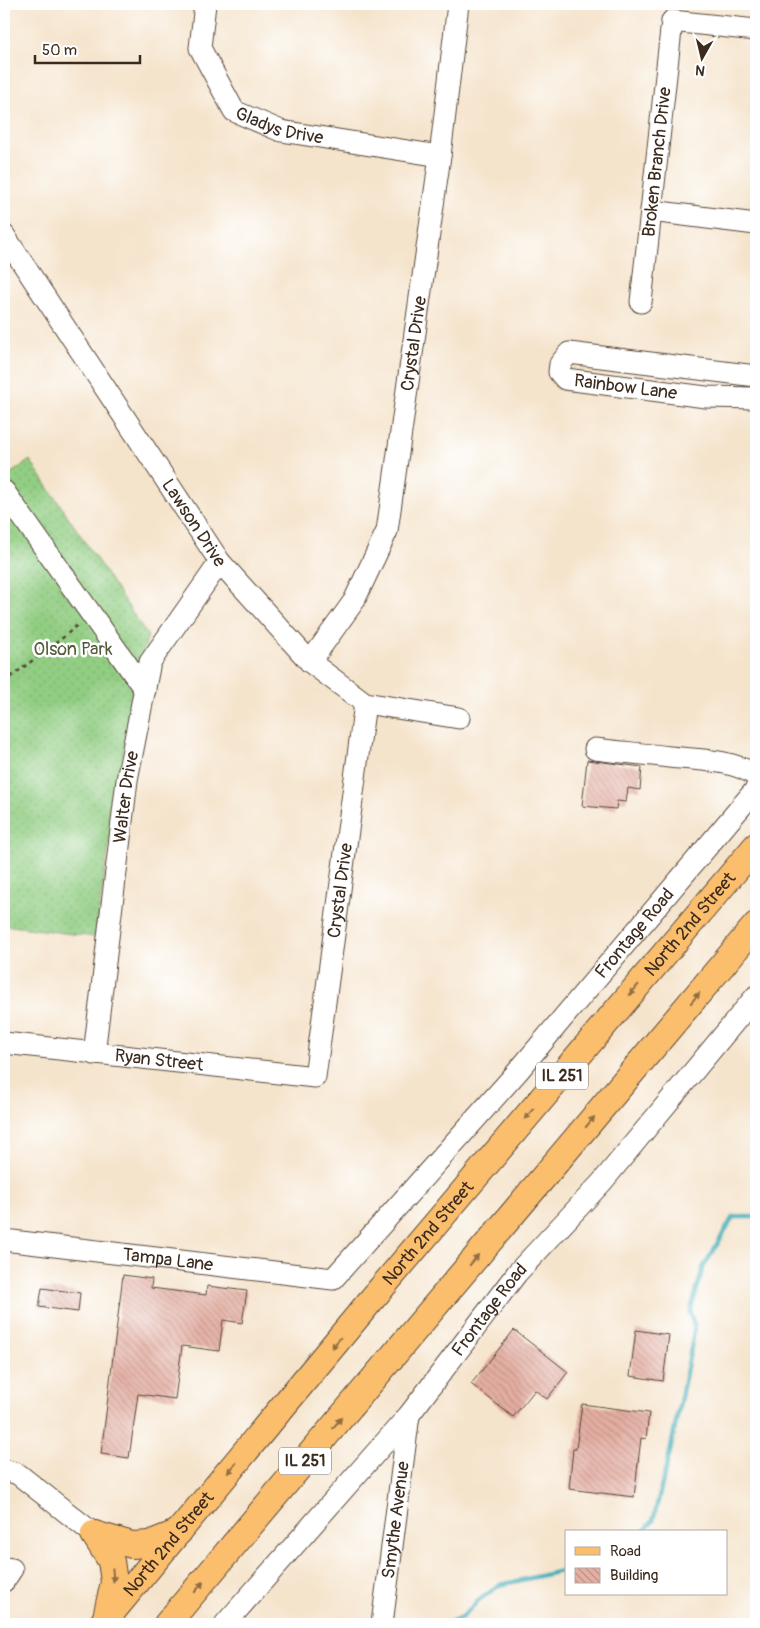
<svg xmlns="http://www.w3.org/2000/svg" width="760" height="1628" font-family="Pangolin,sans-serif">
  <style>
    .grass { fill: url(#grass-dots); stroke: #667c50 }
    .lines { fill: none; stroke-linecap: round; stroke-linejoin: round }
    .stream { stroke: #3aabb5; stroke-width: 4.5 }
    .building { fill: url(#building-back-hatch) }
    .minor-casing { stroke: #574638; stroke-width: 23 }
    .major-casing { stroke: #574638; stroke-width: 28 }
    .path { stroke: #574638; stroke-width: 2.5; stroke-dasharray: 4 4; stroke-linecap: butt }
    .minor { stroke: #fff; stroke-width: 21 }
    .major { stroke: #fabe6d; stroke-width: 26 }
    .oneway { fill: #916d42 }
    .labels { text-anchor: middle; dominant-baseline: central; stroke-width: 5; stroke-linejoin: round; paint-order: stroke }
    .shield { fill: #fff; stroke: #766a62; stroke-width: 1 }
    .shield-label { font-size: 16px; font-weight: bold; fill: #3b2a1e }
    .street-label { font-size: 18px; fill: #3b2a1e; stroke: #fff }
    .park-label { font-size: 18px; fill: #555b3c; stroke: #fff }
  </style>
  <defs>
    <pattern id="grass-dots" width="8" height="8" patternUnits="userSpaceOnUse" patternTransform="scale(1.25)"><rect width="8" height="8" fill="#91cd82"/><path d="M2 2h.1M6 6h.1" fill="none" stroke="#7eb070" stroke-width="1.8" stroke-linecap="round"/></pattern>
    <pattern id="building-back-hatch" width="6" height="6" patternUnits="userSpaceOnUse" patternTransform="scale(1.25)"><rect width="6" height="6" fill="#e5afa3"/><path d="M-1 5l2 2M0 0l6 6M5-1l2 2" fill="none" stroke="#bb8f84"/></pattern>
  </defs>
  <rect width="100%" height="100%" fill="#fff"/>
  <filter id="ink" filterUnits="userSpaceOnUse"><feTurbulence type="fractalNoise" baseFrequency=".02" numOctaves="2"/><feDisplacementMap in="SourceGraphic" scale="10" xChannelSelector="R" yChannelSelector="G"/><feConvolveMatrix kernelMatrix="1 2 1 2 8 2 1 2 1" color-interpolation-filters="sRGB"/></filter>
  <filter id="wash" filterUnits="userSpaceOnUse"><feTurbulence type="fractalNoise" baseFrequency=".0096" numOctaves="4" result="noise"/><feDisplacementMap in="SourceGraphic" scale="20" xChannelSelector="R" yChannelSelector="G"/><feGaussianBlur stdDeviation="1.12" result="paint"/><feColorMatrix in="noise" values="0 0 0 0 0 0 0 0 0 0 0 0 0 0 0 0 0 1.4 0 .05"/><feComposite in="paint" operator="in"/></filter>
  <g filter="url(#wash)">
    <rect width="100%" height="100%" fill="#f5e4cc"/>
    <polygon class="grass" points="30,460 148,636 132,693 95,937 4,925 4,478"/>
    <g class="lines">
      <g class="stream">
        <polyline points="643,1532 653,1521 670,1452 693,1338 694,1325 690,1313 703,1268 733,1217 756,1217"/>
        <polyline points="445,1624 461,1618 479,1600 500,1585 566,1570"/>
      </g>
    </g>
    <g id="blocks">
      <g class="building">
        <polygon points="587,760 642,767 640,790 628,788 626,802 617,801 616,809 582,806"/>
        <polygon points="123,1275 152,1279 151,1288 206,1295 207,1286 247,1291 242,1323 223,1320 219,1351 182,1346 175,1399 138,1394 129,1458 101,1454"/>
        <polygon points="42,1288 80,1293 78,1312 39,1307"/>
        <polygon points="514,1330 568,1372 547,1399 535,1390 513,1417 471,1384"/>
        <polygon points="636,1330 669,1335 663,1381 630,1376"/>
        <polygon points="582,1404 649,1413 646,1439 641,1438 634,1497 569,1489 573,1449 576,1449"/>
      </g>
    </g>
  </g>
  <g filter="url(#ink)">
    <use href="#blocks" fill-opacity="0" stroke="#574638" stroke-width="1"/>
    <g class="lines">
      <g class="minor-casing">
        <g id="minor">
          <path id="s1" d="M205,4L200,48L234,111L281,131L440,156"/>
          <polyline points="651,211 756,224"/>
          <path id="s2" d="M4,235L220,562L310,662L365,703L459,718"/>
          <path id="s3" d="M641,302L672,21L756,30"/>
          <path id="s4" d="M756,376L569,353L560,364L559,372L565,379L706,397L756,398"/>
          <polyline points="4,491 145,690"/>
          <path id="s5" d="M310,662L354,601L387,531L440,156L458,4"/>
          <path d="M595,749C620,752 645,754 669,757C697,760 733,759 756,776"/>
          <path id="s6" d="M4,1043L315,1077L365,703"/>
          <path id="s7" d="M94,1054L127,780L150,662L220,562"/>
          <path id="s8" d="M4,1240L333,1279L519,1070L756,789"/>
          <polyline points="4,1470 18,1474 94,1534"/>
          <polyline points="4,1568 12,1569 4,1581"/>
          <path id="s9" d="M225,1624L409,1415L517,1273L602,1182L756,996"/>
          <path id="s10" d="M382,1624L409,1415"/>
        </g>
      </g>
      <g class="major-casing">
        <g id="major">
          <polyline points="94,1534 111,1561 114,1582 106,1617"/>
          <polyline points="94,1534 132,1545 149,1544 179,1532"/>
          <path id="s11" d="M102,1624L367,1305L756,846"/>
          <polyline points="167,1624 756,925"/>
        </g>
      </g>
      <polyline class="path" points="4,682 65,636 77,625"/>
      <use href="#minor" class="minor"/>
      <use href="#major" class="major"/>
    </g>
    <defs><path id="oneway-solid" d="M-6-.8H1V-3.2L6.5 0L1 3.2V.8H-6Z" transform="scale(1.25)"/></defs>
    <g class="oneway">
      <use href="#oneway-solid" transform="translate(634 990) rotate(130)"/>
      <use href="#oneway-solid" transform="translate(695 998) rotate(-50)"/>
      <use href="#oneway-solid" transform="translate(529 1114) rotate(130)"/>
      <use href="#oneway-solid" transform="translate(590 1122) rotate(-50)"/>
      <use href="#oneway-solid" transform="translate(474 1260) rotate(-50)"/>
      <use href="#oneway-solid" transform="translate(336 1343) rotate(130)"/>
      <use href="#oneway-solid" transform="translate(337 1423) rotate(-50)"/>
      <use href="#oneway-solid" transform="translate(232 1468) rotate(130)"/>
      <use href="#oneway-solid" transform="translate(113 1575) rotate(85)"/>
      <use href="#oneway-solid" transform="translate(199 1587) rotate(-50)"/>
    </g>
  </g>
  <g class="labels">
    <g class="shield">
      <rect x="536" y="1062.5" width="52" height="27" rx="4"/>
      <rect x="279" y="1447.5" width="52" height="27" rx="4"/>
    </g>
    <g class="shield-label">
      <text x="562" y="1076">IL 251</text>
      <text x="305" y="1461">IL 251</text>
    </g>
    <g class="street-label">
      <text stroke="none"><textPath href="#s1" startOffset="164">Gladys Drive</textPath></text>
      <text stroke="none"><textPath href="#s3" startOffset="141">Broken Branch Drive</textPath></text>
      <text stroke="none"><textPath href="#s5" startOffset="342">Crystal Drive</textPath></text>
      <text stroke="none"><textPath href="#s4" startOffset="281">Rainbow Lane</textPath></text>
      <text stroke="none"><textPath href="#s2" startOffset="345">Lawson Drive</textPath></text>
      <text stroke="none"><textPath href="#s7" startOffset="259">Walter Drive</textPath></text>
      <text stroke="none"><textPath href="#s6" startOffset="501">Crystal Drive</textPath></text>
      <text stroke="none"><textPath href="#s11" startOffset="914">North 2nd Street</textPath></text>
      <text stroke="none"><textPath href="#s8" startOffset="790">Frontage Road</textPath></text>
      <text stroke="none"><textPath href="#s6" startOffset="156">Ryan Street</textPath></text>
      <text stroke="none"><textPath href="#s11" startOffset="509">North 2nd Street</textPath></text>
      <text stroke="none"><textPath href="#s8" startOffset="165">Tampa Lane</textPath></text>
      <text stroke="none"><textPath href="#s9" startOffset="411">Frontage Road</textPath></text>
      <text stroke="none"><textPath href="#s10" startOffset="105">Smythe Avenue</textPath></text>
      <text stroke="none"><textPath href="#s11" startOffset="104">North 2nd Street</textPath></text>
    </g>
    <g class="park-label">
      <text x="73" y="649">Olson Park</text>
    </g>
  </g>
  <rect width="760" height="1628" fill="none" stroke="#fff" stroke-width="20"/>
  <rect x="565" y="1530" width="162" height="65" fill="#ffffff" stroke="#b1aaa5"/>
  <rect x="575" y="1547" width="25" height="8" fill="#fabe6d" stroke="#b1aaa5"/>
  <text x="610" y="1556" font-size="15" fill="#3b2a1e">Road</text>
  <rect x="575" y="1568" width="25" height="15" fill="url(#building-back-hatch)" stroke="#b1aaa5"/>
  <text x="610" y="1580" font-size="15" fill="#3b2a1e">Building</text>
  <g transform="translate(702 58) rotate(188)" stroke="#ffffff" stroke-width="4" paint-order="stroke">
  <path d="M0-4L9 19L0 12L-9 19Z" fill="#3b2a1e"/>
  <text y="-8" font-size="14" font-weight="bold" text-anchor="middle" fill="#3b2a1e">N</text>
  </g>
  <path d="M35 55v8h105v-8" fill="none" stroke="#3b2a1e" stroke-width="2.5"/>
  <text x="42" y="55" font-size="15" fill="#3b2a1e" stroke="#ffffff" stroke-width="4" paint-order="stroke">50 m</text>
</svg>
